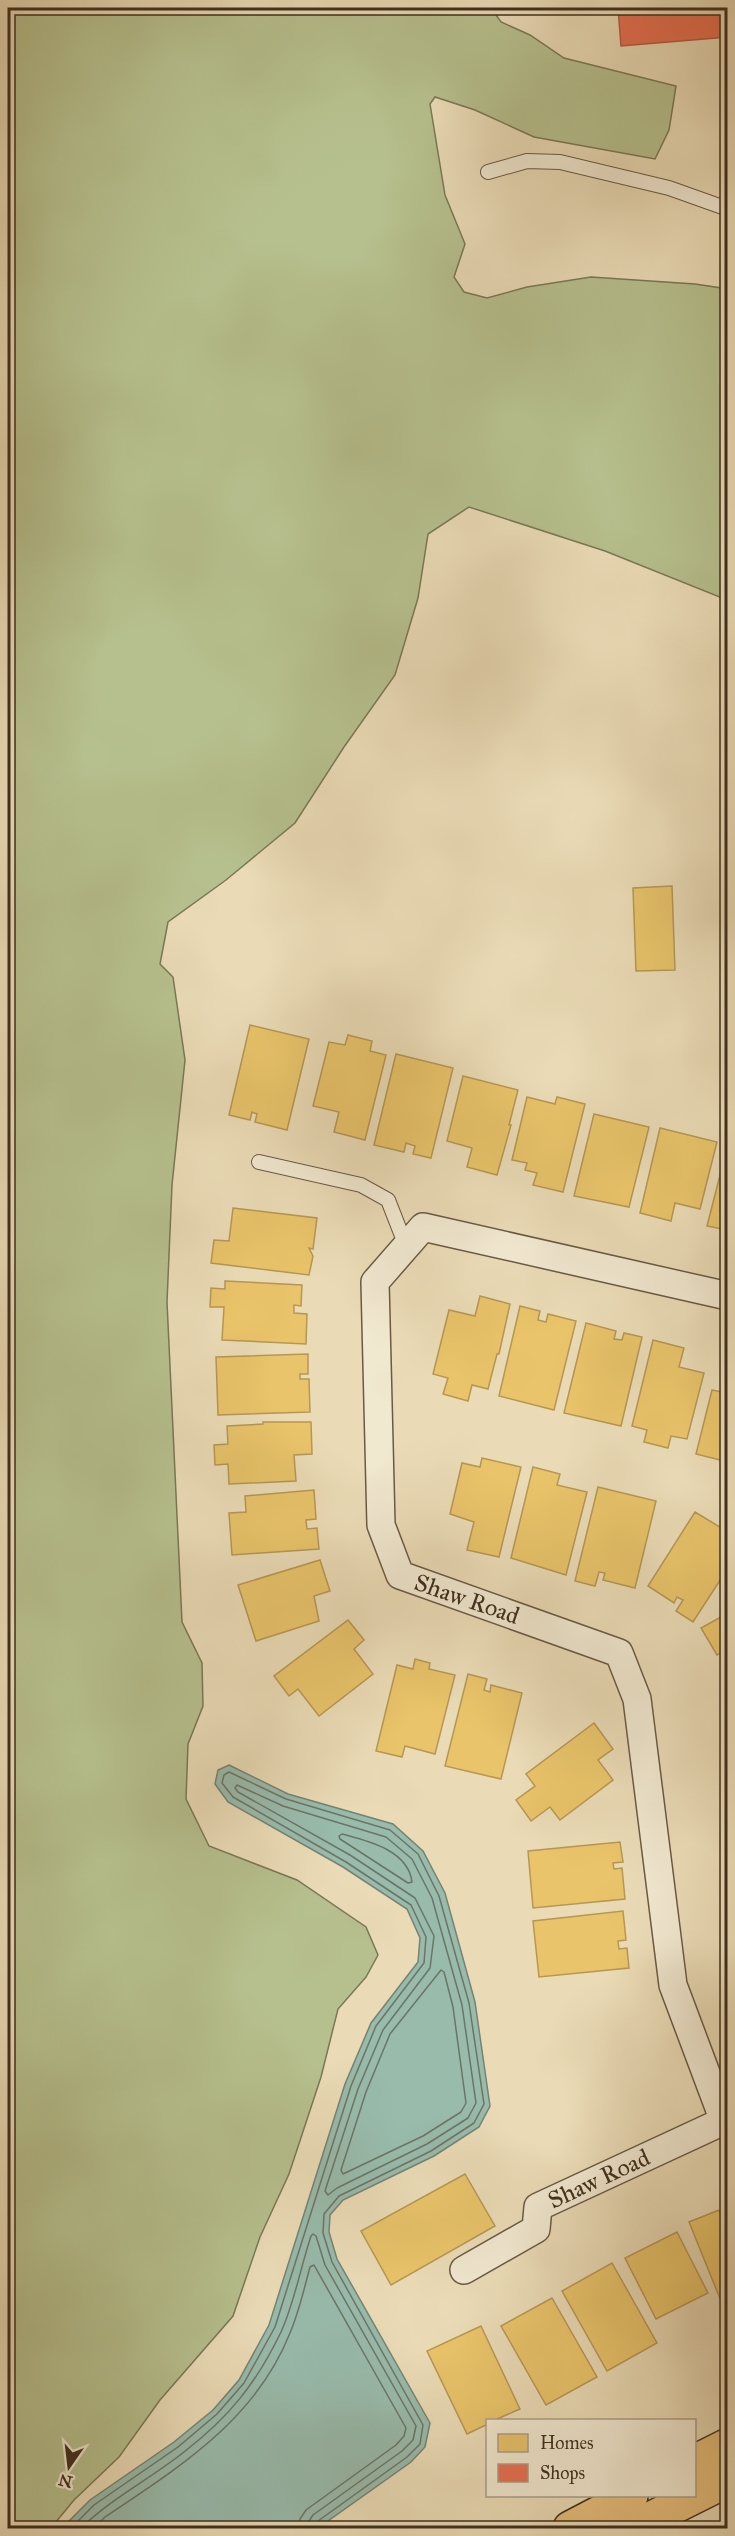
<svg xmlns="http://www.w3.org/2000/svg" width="735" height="2536" font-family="'IM FELL Great Primer',serif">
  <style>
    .green { fill: #b6c08e; stroke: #7a7856; stroke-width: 1.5 }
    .water { fill: #98bbac; stroke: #748373; stroke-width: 1.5 }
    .homes { fill: #e9c46a; stroke: #b69753; stroke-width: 1.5 }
    .shops { fill: #e76f51; stroke: #b45c42; stroke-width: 1.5 }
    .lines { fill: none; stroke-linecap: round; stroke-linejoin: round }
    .shore { stroke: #6b7565; stroke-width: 1.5 }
    .service-casing { stroke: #695a44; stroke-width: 16 }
    .minor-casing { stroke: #695a44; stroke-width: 30 }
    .motorway-casing { stroke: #3e2f1e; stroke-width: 36 }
    .service { stroke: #f1e8d0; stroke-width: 14 }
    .minor { stroke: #f1e8d0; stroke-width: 27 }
    .motorway { stroke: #e5be7b; stroke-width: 33 }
    .labels { text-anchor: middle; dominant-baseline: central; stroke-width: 6; stroke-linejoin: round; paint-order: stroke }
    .street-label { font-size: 24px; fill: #3e2f1e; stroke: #f1e8d0 }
  </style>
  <rect width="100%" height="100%" fill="#eadbb6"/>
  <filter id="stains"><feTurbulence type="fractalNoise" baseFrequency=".00333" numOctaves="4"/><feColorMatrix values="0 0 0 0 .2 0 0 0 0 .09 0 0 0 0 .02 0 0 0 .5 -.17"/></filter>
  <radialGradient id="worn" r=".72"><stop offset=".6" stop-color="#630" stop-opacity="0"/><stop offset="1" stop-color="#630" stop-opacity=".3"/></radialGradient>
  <polygon class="green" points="8,8 491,8 501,22 530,35 564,58 676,86 669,130 655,159 534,137 475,110 435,97 430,104 445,195 465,244 454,277 464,292 487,298 527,287 591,277 695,284 728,289 727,600 605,551 469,507 428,534 418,598 395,675 344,747 295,823 226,880 168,922 160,964 173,977 185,1060 172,1185 167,1302 182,1622 202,1663 203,1706 188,1744 186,1799 209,1846 297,1880 366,1927 378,1955 366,1977 338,2009 321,2077 289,2174 260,2237 233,2316 160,2400 119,2457 74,2500 51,2528 8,2528"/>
  <polygon class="water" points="229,1765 288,1794 393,1824 423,1851 445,1893 475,2002 490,2106 479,2127 434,2156 343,2200 330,2215 329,2232 337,2259 430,2423 425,2447 411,2462 318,2528 62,2528 90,2500 174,2442 213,2410 239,2380 269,2325 345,2084 371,2023 418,1962 420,1938 407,1909 343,1867 228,1802 215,1784 218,1770"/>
  <g class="homes">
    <polygon points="672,886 675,970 636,971 633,888"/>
    <polygon points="250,1025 309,1039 287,1130 255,1122 257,1114 252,1112 250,1120 229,1115"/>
    <polygon points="348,1035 372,1041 370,1051 386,1055 365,1140 334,1132 339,1112 313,1106 329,1042 345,1045"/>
    <polygon points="396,1054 453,1068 431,1158 413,1154 415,1146 406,1143 404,1152 374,1145"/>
    <polygon points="463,1076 518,1090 509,1125 511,1125 497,1175 467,1167 472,1148 447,1141"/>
    <polygon points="527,1097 555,1104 557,1097 585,1104 563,1192 533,1185 537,1173 525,1170 527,1163 512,1160"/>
    <polygon points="594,1114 649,1127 629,1207 574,1196"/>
    <polygon points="660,1128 717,1142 700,1209 675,1203 671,1221 640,1213"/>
    <polygon points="728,1144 728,1235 721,1233 722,1229 707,1226"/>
    <polygon points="233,1208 317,1218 313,1249 309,1248 313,1256 309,1275 211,1263 214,1240 229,1241"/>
    <polygon points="225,1281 302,1285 301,1306 294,1305 294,1313 307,1314 306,1344 222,1340 224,1307 210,1307 211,1288 225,1289"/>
    <polygon points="480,1296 510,1304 499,1354 497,1354 488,1389 472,1385 468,1401 443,1394 448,1378 433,1374 449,1310 475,1316"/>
    <polygon points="520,1306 540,1311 538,1320 546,1322 548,1314 576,1321 554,1410 499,1396"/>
    <polygon points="586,1323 616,1331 614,1339 622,1340 624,1333 642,1337 621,1426 564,1413"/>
    <polygon points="653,1340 684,1348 679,1367 704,1373 687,1439 671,1436 668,1448 644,1442 647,1430 632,1426"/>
    <polygon points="308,1354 308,1374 300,1374 300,1379 309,1379 310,1412 218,1415 216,1357"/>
    <polygon points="712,1390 727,1393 728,1391 728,1462 696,1454"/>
    <polygon points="263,1422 311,1422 312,1454 294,1455 296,1481 229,1484 228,1464 215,1465 214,1445 228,1444 227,1426 263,1424"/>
    <polygon points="482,1458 521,1467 499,1557 467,1550 474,1522 450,1514 462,1463 480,1467"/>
    <polygon points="533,1467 560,1474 557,1485 587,1492 566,1575 511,1558"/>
    <polygon points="598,1487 656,1501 635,1588 603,1580 605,1573 599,1572 595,1586 575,1581"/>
    <polygon points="314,1490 316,1519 306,1520 307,1529 317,1528 319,1549 232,1555 229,1513 246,1512 245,1496"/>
    <polygon points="695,1512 728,1532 728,1568 693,1622 676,1611 683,1600 677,1597 674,1603 648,1586"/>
    <polygon points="320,1560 330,1591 314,1596 319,1621 256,1641 238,1585"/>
    <polygon points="728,1613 728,1649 717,1655 701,1628"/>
    <polygon points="348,1620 364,1640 354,1649 373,1674 319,1716 298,1689 289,1696 274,1676"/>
    <polygon points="415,1659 430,1663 429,1669 455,1675 435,1754 405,1746 402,1757 376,1751 397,1665 413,1669"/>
    <polygon points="468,1674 487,1679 484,1690 490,1692 491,1685 522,1693 501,1779 445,1766"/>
    <polygon points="594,1723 613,1749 598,1760 613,1780 560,1820 550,1807 531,1821 516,1800 535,1786 526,1774"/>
    <polygon points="620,1842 623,1862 613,1863 614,1869 622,1868 625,1899 533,1908 528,1851"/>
    <polygon points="623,1911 626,1940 618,1941 619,1949 627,1948 629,1968 539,1977 533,1921"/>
    <polygon points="465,2174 495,2226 391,2285 361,2231"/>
    <polygon points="719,2210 725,2225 728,2224 728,2298 721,2301 689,2222"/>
    <polygon points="677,2232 708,2293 656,2319 625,2258"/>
    <polygon points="612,2263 657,2343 607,2371 562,2291"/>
    <polygon points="552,2298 597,2377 546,2405 501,2326"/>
    <polygon points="481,2326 520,2409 495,2420 488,2420 488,2424 467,2434 427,2351"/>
  </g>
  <polygon class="shops" points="618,8 728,8 728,37 621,46"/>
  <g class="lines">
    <g class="shore">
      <polygon points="237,1785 283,1806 386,1837 412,1859 432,1898 462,2005 476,2103 468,2118 427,2144 337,2188 328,2195 325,2191 358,2089 383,2030 430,1968 434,1936 415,1898 350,1855 238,1792 235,1788"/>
      <path d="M342,1834C368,1841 408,1850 412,1882L408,1883L340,1839L339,1836Z"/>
      <polygon points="441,1970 444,1972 453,2007 466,2103 461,2112 423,2136 343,2174 341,2170 366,2092 390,2034"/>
      <polyline points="71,2528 94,2505 178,2447 217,2414 244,2383 275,2327 351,2086 376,2026 424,1963 426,1937 411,1905 346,1862 233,1797 222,1783 224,1775 229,1772 286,1799 390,1830 418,1854 439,1896 469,2003 484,2104 474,2123 431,2151 339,2196 324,2214 323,2233 332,2262 423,2425 420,2444 407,2457 318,2521 315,2528"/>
      <path d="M81,2528C112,2498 150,2479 184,2452C229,2417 256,2384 281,2332C294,2304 301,2266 311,2236L313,2234L316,2236L325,2265L416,2426L413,2440L402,2451L313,2515L309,2521L308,2528"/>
      <path d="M94,2528L105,2517C179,2467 255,2421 290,2333C299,2312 304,2289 310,2267L314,2265L406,2428L404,2436L396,2445L306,2510L300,2519L299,2528"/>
    </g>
    <g class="service-casing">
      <g id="service">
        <polyline points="488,172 527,161 560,162 669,188 728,209"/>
        <polyline points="259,1162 361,1185 388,1200 406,1246"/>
      </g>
    </g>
    <g class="minor-casing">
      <g id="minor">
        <polyline points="724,2121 673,1985 637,1699 619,1653 400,1575 381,1525 375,1282 423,1227 728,1296"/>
        <path id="s1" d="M464,2270L536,2229L538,2207L728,2119"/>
      </g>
    </g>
    <g class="motorway-casing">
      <g id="motorway">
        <polyline points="694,2462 728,2445"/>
        <polyline points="570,2528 631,2496"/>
        <polyline points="632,2528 728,2480"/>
      </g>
    </g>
    <use href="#service" class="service"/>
    <use href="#minor" class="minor"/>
    <use href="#motorway" class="motorway"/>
  </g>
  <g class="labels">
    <g class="street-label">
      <text transform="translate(467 1599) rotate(19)">Shaw Road</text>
      <text stroke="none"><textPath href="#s1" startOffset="172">Shaw Road</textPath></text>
    </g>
  </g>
  <rect width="735" height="2536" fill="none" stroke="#eadbb6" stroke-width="30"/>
  <rect x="9" y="9" width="717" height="2518" fill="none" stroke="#3e2f1e" stroke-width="3"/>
  <rect x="15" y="15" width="705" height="2506" fill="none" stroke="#3e2f1e" stroke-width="1.5"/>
  <rect x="486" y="2419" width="210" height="78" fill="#f1e8d0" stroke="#a99e89" stroke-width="1.5"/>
  <rect x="498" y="2434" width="30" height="18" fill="#e9c46a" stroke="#a99e89" stroke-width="1.5"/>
  <text x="540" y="2449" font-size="18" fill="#3e2f1e">Homes</text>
  <rect x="498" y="2464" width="30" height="18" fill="#e76f51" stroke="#a99e89" stroke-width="1.5"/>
  <text x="540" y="2479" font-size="18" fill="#3e2f1e">Shops</text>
  <g transform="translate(69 2467) rotate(194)" stroke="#f1e8d0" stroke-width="4.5" paint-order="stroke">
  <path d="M0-4.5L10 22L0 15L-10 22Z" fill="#3e2f1e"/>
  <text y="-9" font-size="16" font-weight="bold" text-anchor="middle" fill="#3e2f1e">N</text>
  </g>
  <rect width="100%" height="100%" filter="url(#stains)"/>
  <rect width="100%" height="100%" fill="url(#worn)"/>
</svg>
